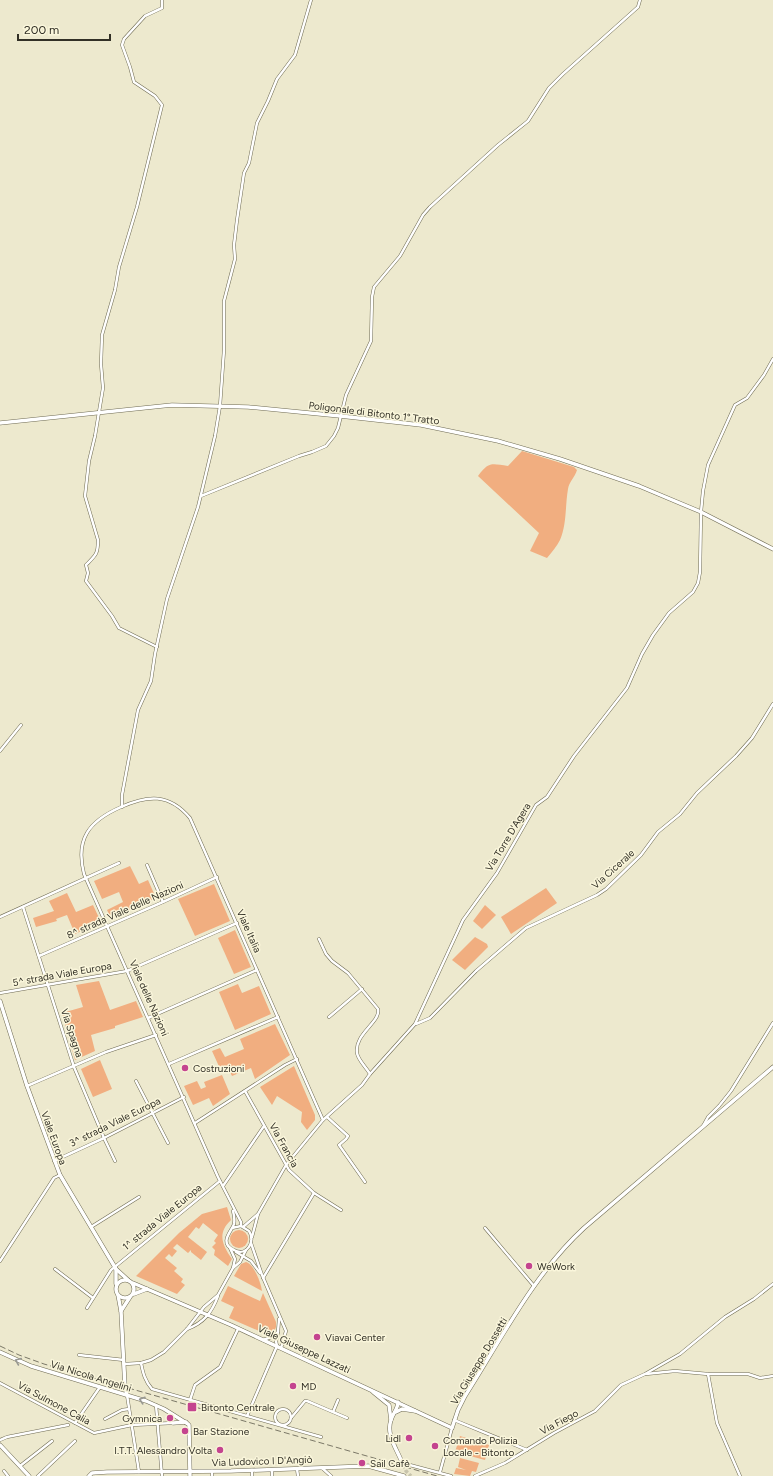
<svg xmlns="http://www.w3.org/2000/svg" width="773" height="1476" font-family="Figtree,sans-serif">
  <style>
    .green { fill: #f1ae80 }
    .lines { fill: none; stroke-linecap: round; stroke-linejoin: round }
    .secondary-tunnel { stroke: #c8c4ac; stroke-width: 3.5; stroke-dasharray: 3.5 2; stroke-linecap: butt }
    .street-casing { stroke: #6f6b53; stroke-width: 3.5 }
    .secondary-casing { stroke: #6f6b53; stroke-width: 4.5 }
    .street { stroke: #fff; stroke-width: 2.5 }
    .secondary { stroke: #fff; stroke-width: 3.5 }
    .rail { stroke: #7b7867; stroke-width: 1; stroke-dasharray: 6 3; stroke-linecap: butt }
    .oneway { stroke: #989892 }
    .poi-dot { fill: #c4448f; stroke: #faf6db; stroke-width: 1.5 }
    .labels { text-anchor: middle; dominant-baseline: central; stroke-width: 3; stroke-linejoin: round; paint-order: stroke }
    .street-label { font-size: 10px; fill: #323026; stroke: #faf6db }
    .poi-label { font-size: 10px; fill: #323026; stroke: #faf6db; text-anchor: start }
  </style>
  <rect width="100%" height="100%" fill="#ede9ce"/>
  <g class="green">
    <path d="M522,451L574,467L577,470C575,477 569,482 568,489C565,506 567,524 560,540C557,546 552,552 547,558L530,551L539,533L478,476C489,461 492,464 508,466Z"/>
    <polygon points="130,866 139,884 148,880 156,898 111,918 107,910 123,902 119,892 102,899 94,881"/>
    <polygon points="214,884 230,921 195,936 178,899"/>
    <polygon points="546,888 557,903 511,934 501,917"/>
    <polygon points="67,893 76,912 93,905 101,922 75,934 67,915 56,919 57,921 36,927 33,918 54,911 49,901"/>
    <polygon points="485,905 496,915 482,929 473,921"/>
    <polygon points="235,930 251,967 234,974 218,938"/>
    <polygon points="475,937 487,944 488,947 465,970 452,960"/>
    <polygon points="99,981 110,1010 136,1001 143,1017 115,1026 115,1028 91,1035 95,1051 75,1060 62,1013 83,1007 76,985"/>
    <polygon points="238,984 242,993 259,986 271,1014 235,1030 219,992"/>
    <polygon points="275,1024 290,1055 255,1079 251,1068 232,1076 229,1070 222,1073 212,1051 220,1048 225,1057 244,1049 240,1039"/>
    <polygon points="100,1060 112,1089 93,1097 81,1069"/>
    <polygon points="294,1066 315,1115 315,1120 307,1130 301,1122 302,1112 277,1096 272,1105 260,1087"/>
    <polygon points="222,1075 230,1094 213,1106 209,1098 193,1105 184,1086 197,1081 201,1089 206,1087 204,1082"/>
    <path d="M227,1207L231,1220C217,1233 222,1245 232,1259L228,1266L214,1255L215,1250L212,1247L216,1243L214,1241L218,1235L203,1223L199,1229L196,1227L188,1237L207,1252L201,1260L191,1252V1250L188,1253L177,1244L173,1248L177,1251L172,1257L169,1254L165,1258L177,1268L174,1271L183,1279L181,1282L185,1285L177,1294L136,1276L179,1233L202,1214Z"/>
    <circle cx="239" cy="1239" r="9"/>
    <path d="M246,1262C254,1264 261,1283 262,1291L234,1276L241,1264Z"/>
    <polygon points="228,1286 260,1301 263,1293 276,1322 276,1327 274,1332 266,1334 229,1318 234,1307 221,1301"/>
    <polygon points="460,1436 489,1445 485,1460 455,1452"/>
    <polygon points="460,1458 479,1463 476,1472 472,1471 470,1476 454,1474 456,1468 466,1470 458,1467"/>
  </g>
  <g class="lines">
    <polyline class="secondary-tunnel" points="401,1460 406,1471 411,1476"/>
    <g class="street-casing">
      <g id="street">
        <polyline points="201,496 299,456 312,452 326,446 334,436 338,428 346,395 371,341 372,297 374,287 400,256 423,215 430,207 498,145 528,121 549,88 563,74 638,7 640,0"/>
        <path d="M157,647L119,628L112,616L86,581L88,573L86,565C96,555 98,554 98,540L85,496L89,461L95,436L103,388L101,364L102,335L115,290L119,267L137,207L162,105L155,96L134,82L130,67L122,45L124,39L145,16L162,8V0"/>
        <polyline points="0,751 21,725"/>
        <polyline points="122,807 122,795 138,710 151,681 155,654 167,599 198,507 215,436 220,406 224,350 224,301 235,259 234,245 237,220 244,173 249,163 257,123 268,101 277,79 295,55 311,0"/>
        <polyline points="147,865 163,902"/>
        <polyline points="23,907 74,1067 104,1138 115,1161"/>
        <polyline points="0,917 119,863"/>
        <path d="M319,939L326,954L332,961L348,973L378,1009C381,1022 354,1034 357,1053C358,1060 366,1067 370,1074"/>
        <polyline points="39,956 163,902 217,877"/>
        <polyline points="0,993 127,971 237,923"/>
        <polyline points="329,1017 362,989"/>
        <polyline points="148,1018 257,970"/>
        <polyline points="416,1024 430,1018 476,971 526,928 597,895 606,889 641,855 658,832 680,814 697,793 736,756 752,738 773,704"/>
        <polyline points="169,1064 278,1017"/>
        <polyline points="136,1081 168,1143"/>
        <polyline points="27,1086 106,1052 156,1035"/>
        <polyline points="245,1091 289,1170 314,1193 341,1210"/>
        <polyline points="327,1117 348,1136 346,1139 339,1145 365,1182"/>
        <polyline points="195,1123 285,1065 297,1059"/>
        <polyline points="703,1126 708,1117 719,1106 731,1091 773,1023"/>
        <polyline points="54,1161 104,1138 184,1097"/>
        <polyline points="223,1186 264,1126"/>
        <path d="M241,1226V1222L218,1177L84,874C75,839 89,821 121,807C148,795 169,793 190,818L323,1120"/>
        <polyline points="91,1227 139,1197"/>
        <polyline points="243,1227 258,1214"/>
        <path d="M232,1228L241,1226L249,1231C256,1241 247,1257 234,1250C218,1243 232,1231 234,1224C235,1220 234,1215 233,1211"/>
        <polyline points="485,1228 534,1286"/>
        <polyline points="252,1237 258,1214 286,1165 323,1120 362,1085 370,1074 415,1024 463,920 497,873 536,805 547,797 574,756 627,688 642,654 653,635 669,613 693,592 698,583 700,572 701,512 703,491 708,465 735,405 747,398 764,375 773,359"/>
        <polyline points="251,1243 262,1275 286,1331 281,1348"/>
        <polyline points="230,1248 235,1259 233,1268"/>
        <polyline points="236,1252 251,1261 260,1273"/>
        <polyline points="0,1261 54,1178 60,1175"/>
        <polyline points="55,1269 93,1298"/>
        <polyline points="263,1278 314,1193"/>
        <polyline points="87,1308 111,1270 220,1181"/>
        <path d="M187,1329C204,1323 212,1312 218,1296"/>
        <polyline points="263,1340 274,1336 278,1332 279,1319"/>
        <polyline points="79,1355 124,1360"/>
        <path d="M141,1363C143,1373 145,1381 152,1389L321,1437"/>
        <polyline points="125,1364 141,1363 151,1360 164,1352 187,1329 204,1307 218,1295 233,1268 240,1262 246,1250"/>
        <polyline points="646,1374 675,1371 708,1374 748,1374 760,1378 773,1376"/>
        <polyline points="708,1374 717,1423 740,1476"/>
        <polyline points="0,1383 94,1433 132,1425 173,1423"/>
        <polyline points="127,1395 139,1472"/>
        <polyline points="190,1400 195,1385 220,1367 238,1329"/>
        <polyline points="156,1405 162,1476"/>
        <circle cx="283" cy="1417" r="8"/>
        <polyline points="333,1412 338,1400"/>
        <polyline points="247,1416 277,1346 276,1341 278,1332"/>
        <polyline points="291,1418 305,1401 307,1401 347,1418"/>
        <polyline points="105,1419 122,1410 129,1409"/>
        <polyline points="454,1420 527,1450"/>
        <polyline points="75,1423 100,1387"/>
        <polyline points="0,1440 7,1437 68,1425"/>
        <polyline points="406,1464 451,1476"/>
        <polyline points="20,1466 52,1441"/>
        <polyline points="322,1468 331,1476"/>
        <polyline points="272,1469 272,1476"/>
        <polyline points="297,1469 298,1476"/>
        <polyline points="252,1470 252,1476"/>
        <polyline points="4,1471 8,1476"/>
        <polyline points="212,1471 212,1476"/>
        <polyline points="440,1472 452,1428"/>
        <polyline points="38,1476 75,1441"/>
        <polyline points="475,1476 505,1463 554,1433 595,1411 621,1385 645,1374 680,1354 725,1317 754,1299 773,1284"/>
      </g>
    </g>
    <g class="secondary-casing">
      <g id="secondary">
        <polyline points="0,423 172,405 248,407 340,416 421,425 498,441 560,459 639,486 701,512 773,549"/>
        <polyline points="0,1001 27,1086 60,1175 116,1269 128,1280"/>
        <circle cx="125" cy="1289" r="9"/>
        <path d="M133,1283L231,1325L452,1428L458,1410L465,1396C502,1338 533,1275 584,1228L773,1067"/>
        <polyline points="116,1284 116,1269"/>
        <polyline points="134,1294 147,1289"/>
        <polyline points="118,1295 121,1311 125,1387 127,1395"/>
        <polyline points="121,1311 130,1297"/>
        <polyline points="0,1352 31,1366 146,1401 164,1409 188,1424 189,1425 190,1476"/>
        <polyline points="373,1392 389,1405 391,1420"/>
        <path d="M398,1402C398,1409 393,1413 391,1420C386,1434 396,1448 401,1460"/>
        <polyline points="396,1412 402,1409 415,1411"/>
        <polyline points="173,1423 186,1422"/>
        <polyline points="0,1445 29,1476"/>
        <polyline points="89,1476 92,1473 107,1472 231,1471 368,1466 404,1476"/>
      </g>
    </g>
    <use href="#street" class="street"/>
    <use href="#secondary" class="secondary"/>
    <polyline class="rail" points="0,1346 19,1355 44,1364 437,1476"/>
  </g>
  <defs><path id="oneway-chevron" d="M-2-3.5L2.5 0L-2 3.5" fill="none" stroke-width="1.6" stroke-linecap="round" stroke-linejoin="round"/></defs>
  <g class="oneway">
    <use href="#oneway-chevron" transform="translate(18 1361) rotate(-157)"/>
    <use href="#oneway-chevron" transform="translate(142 1400) rotate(-162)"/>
  </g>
  <g class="poi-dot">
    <circle cx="185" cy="1068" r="4"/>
    <circle cx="529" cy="1266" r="4"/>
    <circle cx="317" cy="1337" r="4"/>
    <circle cx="293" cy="1386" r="4"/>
    <rect x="187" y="1402" width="10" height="10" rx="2"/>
    <circle cx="170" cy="1418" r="4"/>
    <circle cx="185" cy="1431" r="4"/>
    <circle cx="409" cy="1438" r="4"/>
    <circle cx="435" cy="1446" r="4"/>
    <circle cx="220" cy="1450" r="4"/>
    <circle cx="362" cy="1463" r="4"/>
  </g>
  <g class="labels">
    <g class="street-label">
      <text transform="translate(374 413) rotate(7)">Poligonale di Bitonto 1° Tratto</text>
      <text transform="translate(508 837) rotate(-59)">Via Torre D'Agera</text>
      <text transform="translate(613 869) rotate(-42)">Via Cicerale</text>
      <text transform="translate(125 910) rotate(-24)">8^ strada Viale delle Nazioni</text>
      <text transform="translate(249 931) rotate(66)">Viale Italia</text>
      <text transform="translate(62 974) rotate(-10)">5^ strada Viale Europa</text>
      <text transform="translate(149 998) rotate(66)">Viale delle Nazioni</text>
      <text transform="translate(72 1033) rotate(72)">Via Spagna</text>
      <text transform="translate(115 1122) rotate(-26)">3^ strada Viale Europa</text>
      <text transform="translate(54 1138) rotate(70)">Viale Europa</text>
      <text transform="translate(284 1145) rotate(61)">Via Francia</text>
      <text transform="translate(162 1217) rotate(-39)">1^ strada Viale Europa</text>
      <text transform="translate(304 1349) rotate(25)">Viale Giuseppe Lazzati</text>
      <text transform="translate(479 1361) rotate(-59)">Via Giuseppe Dossetti</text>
      <text transform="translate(91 1376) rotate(17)">Via Nicola Angelini</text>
      <text transform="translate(54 1403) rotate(28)">Via Sulmone Calia</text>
      <text transform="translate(559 1422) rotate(-28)">Via Fiego</text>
      <text transform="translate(262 1461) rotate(-2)">Via Ludovico I D'Angiò</text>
    </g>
    <g class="poi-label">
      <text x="193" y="1068">Costruzioni</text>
      <text x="537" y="1266">WeWork</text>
      <text x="325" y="1337">Viavai Center</text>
      <text x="301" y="1386">MD</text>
      <text x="201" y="1407">Bitonto Centrale</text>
      <text x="162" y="1418" text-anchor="end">Gymnica</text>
      <text x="193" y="1431">Bar Stazione</text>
      <text x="401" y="1438" text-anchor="end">Lidl</text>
      <text x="443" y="1440">Comando Polizia<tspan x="443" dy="12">Locale - Bitonto</tspan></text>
      <text x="212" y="1450" text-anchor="end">I.T.T. Alessandro Volta</text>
      <text x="370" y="1463">Sail Cafè</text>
    </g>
  </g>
  <path d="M18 34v6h92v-6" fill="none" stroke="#323026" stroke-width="2"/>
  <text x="24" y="34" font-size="12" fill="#323026" stroke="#faf6db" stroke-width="3" paint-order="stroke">200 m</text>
</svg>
